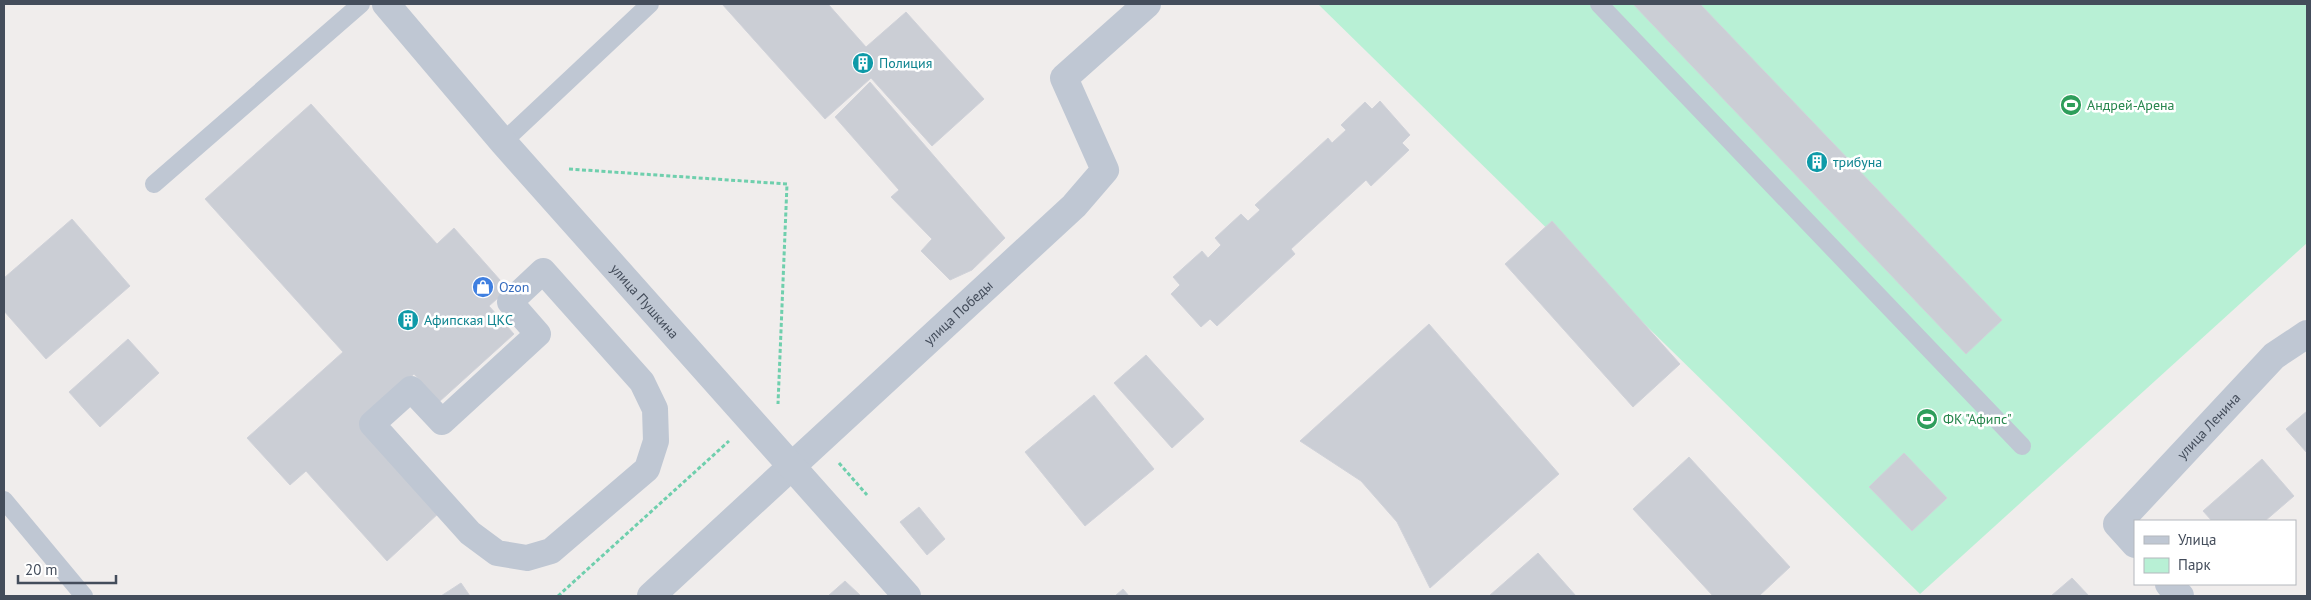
<svg xmlns="http://www.w3.org/2000/svg" width="2311" height="600" font-family="'PT Sans',sans-serif">
  <style>
    .green { fill: #b8f0d5 }
    .building { fill: #cbced5; stroke: #d0d2d9 }
    .lines { fill: none; stroke-linecap: round; stroke-linejoin: round }
    .path { stroke: #6fcfad; stroke-width: 3; stroke-dasharray: 4 2.5; stroke-linecap: butt }
    .service { stroke: #bfc7d3; stroke-width: 18 }
    .pedestrian { stroke: #bfc7d3; stroke-width: 26 }
    .minor { stroke: #bfc7d3; stroke-width: 28 }
    .tertiary { stroke: #bfc7d3; stroke-width: 28 }
    .labels { text-anchor: middle; dominant-baseline: central; stroke-width: 5; stroke-linejoin: round; paint-order: stroke }
    .culture-label { font-size: 14px; fill: #0d838f; stroke: #fff; text-anchor: start }
    .leisure-label { font-size: 14px; fill: #27864d; stroke: #fff; text-anchor: start }
    .shop-label { font-size: 14px; fill: #366cbe; stroke: #fff; text-anchor: start }
    .street-label { font-size: 14px; fill: #444d5b; stroke: #fff }
  </style>
  <rect width="100%" height="100%" fill="#f0edec"/>
  <polygon class="green" points="1318,4 2307,4 2307,243 1920,594"/>
  <g class="building">
    <polygon points="722,4 828,4 866,47 906,12 984,99 932,146 871,78 825,119"/>
    <polygon points="1633,4 1700,4 2002,320 1966,354"/>
    <polygon points="870,82 1005,238 972,270 950,280 921,251 932,239 891,197 899,190 835,117"/>
    <polygon points="1380,101 1410,135 1402,143 1409,150 1371,186 1366,180 1291,249 1295,254 1217,326 1210,319 1201,327 1171,294 1180,285 1173,277 1202,251 1208,258 1221,245 1215,238 1241,214 1248,221 1260,210 1255,205 1328,138 1332,143 1346,130 1341,125 1365,102 1372,109"/>
    <polygon points="311,104 437,244 454,228 508,289 489,306 514,334 439,402 414,374 360,422 440,512 387,561 306,471 290,485 247,438 343,352 205,199"/>
    <polygon points="72,219 130,286 46,359 4,311 4,278"/>
    <polygon points="1552,221 1680,364 1633,407 1505,264"/>
    <polygon points="1429,324 1559,474 1430,588 1397,522 1361,481 1300,441"/>
    <polygon points="128,339 159,373 100,427 69,392"/>
    <polygon points="1146,355 1204,419 1172,448 1114,383"/>
    <polygon points="1094,395 1154,469 1085,526 1025,452"/>
    <polygon points="2307,411 2307,453 2286,429"/>
    <polygon points="1904,453 1947,498 1912,531 1869,487"/>
    <polygon points="1689,457 1790,567 1759,596 1713,596 1633,509"/>
    <polygon points="2262,459 2294,496 2265,521 2212,521 2203,511"/>
    <polygon points="919,507 945,539 927,555 900,522"/>
    <polygon points="1538,553 1576,596 1489,596"/>
    <polygon points="2072,578 2089,596 2051,596"/>
    <polygon points="845,581 861,596 828,596"/>
    <polygon points="461,583 470,596 441,596"/>
    <polygon points="1123,589 1129,596 1115,596"/>
  </g>
  <g class="lines">
    <g class="path">
      <polyline points="569,169 787,184 778,404"/>
      <polyline points="839,463 867,495"/>
      <polyline points="558,596 729,441"/>
    </g>
    <g class="service">
      <polyline points="1599,4 2022,446"/>
      <polyline points="503,142 650,4"/>
      <polyline points="154,184 361,4"/>
      <polyline points="4,500 84,596"/>
    </g>
    <polygon class="pedestrian" points="543,271 642,382 655,409 656,441 647,469 551,551 527,558 497,553 470,533 372,424 411,389 442,422 538,334 510,302"/>
    <g class="minor">
      <path id="s1" d="M2135,544L2117,524L2274,356L2307,334"/>
      <polyline points="2169,584 2180,596"/>
      <path id="s2" d="M651,596L1074,206L1105,170L1064,78L1147,4"/>
    </g>
    <path class="tertiary" id="s3" d="M386,4L503,142L907,596"/>
  </g>
  <defs>
    <g id="building-disc" transform="scale(1.125)"><circle r="9.5" fill="#0f9aa8" stroke="#fff"/><path d="M-4-6H4V6H1V3H-1V6H-4ZM-2.5-4.3h1.7v1.8h-1.7ZM.8-4.3h1.7v1.8H.8ZM-2.5-1h1.7V.8h-1.7ZM.8-1h1.7V.8H.8Z" fill="#fff"/></g>
    <g id="stadium-disc" transform="scale(1.125)"><circle r="9.5" fill="#2e9e5b" stroke="#fff"/><path d="M0-5a6.5 5 0 1 0 0 10a6.5 5 0 1 0 0-10ZM-3.5-1.8h7v3.6h-7Z" fill="#fff"/></g>
    <g id="shop-disc" transform="scale(1.125)"><circle r="9.5" fill="#3f7fe0" stroke="#fff"/><path d="M-5-2.5h2.3a2.7 3.5 0 0 1 5.4 0H5L5.5 6h-11ZM-1.5-2.5h3a1.5 2.3 0 0 0-3 0Z" fill="#fff"/></g>
  </defs>
  <g fill-rule="evenodd">
    <use href="#building-disc" x="863" y="63"/>
    <use href="#stadium-disc" x="2071" y="105"/>
    <use href="#building-disc" x="1817" y="162"/>
    <use href="#shop-disc" x="483" y="287"/>
    <use href="#building-disc" x="408" y="320"/>
    <use href="#stadium-disc" x="1927" y="419"/>
  </g>
  <g class="labels">
    <g class="culture-label">
      <text x="879" y="63">Полиция</text>
      <text x="1833" y="162">трибуна</text>
      <text x="424" y="320">Афипская ЦКС</text>
    </g>
    <g class="leisure-label">
      <text x="2087" y="105">Андрей-Арена</text>
      <text x="1943" y="419">ФК "Афипс"</text>
    </g>
    <g class="shop-label">
      <text x="499" y="287">Ozon</text>
    </g>
    <g class="street-label">
      <text stroke="none"><textPath href="#s3" startOffset="394">улица Пушкина</textPath></text>
      <text stroke="none"><textPath href="#s2" startOffset="418">улица Победы</textPath></text>
      <text stroke="none"><textPath href="#s1" startOffset="161">улица Ленина</textPath></text>
    </g>
  </g>
  <rect width="2311" height="600" fill="none" stroke="#444d5b" stroke-width="10"/>
  <rect x="2134" y="520" width="162" height="65" fill="#ffffff" stroke="#b4b8bd"/>
  <rect x="2144" y="536" width="25" height="8" fill="#bfc7d3" stroke="#b4b8bd"/>
  <text x="2178" y="545" font-size="15" fill="#444d5b">Улица</text>
  <rect x="2144" y="558" width="25" height="15" fill="#b8f0d5" stroke="#b4b8bd"/>
  <text x="2178" y="570" font-size="15" fill="#444d5b">Парк</text>
  <path d="M18 575v8h98v-8" fill="none" stroke="#444d5b" stroke-width="2.5"/>
  <text x="25" y="575" font-size="15" fill="#444d5b" stroke="#ffffff" stroke-width="4" paint-order="stroke">20 m</text>
</svg>
